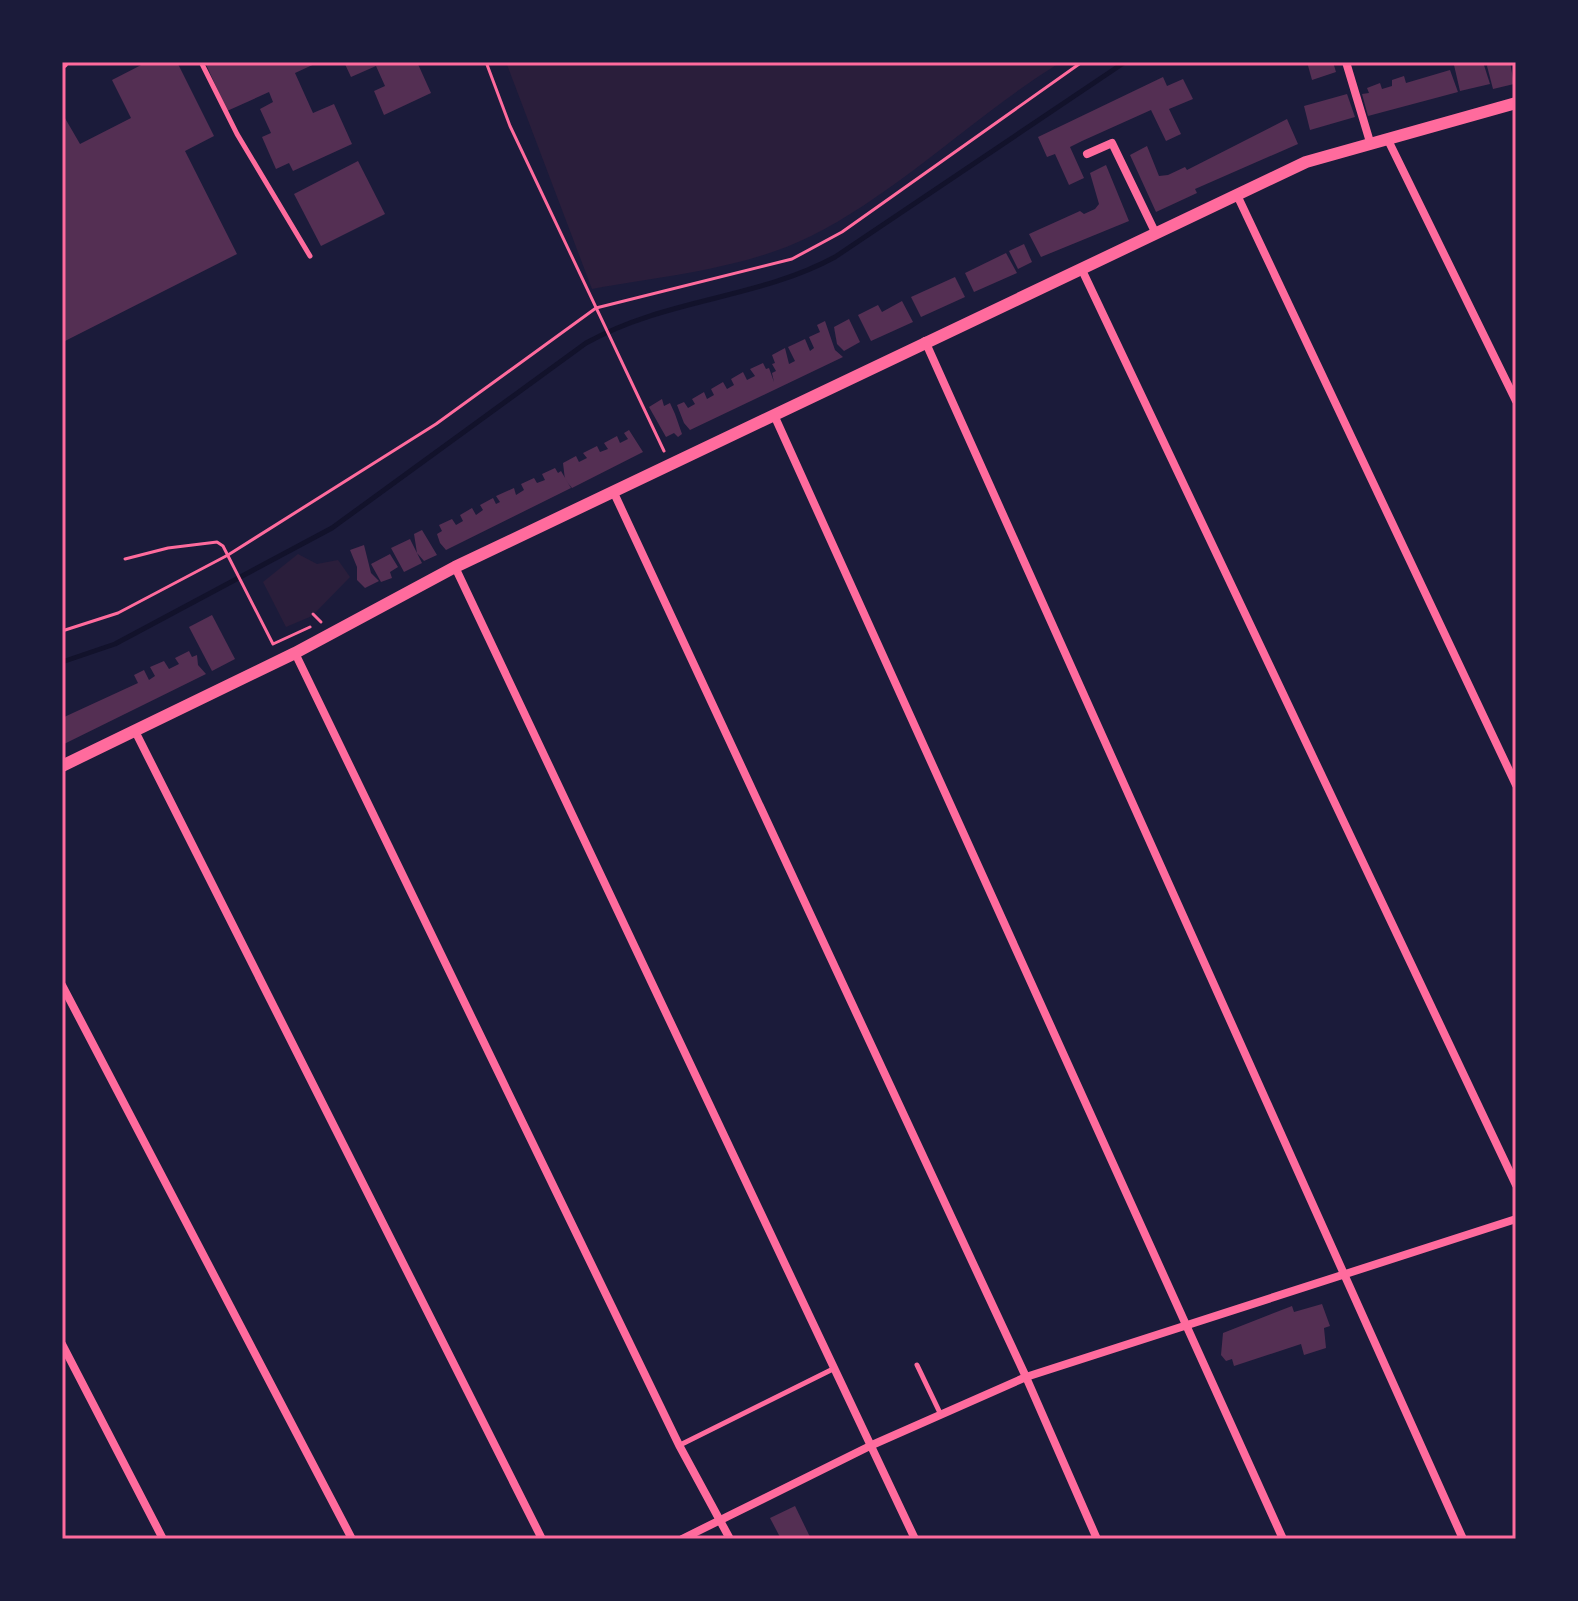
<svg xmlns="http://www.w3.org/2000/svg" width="1578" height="1601" font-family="Inter,sans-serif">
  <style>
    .green { fill: #2a1e3b }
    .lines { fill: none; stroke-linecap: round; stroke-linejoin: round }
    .stream { stroke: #12122b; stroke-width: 5 }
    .building { fill: #542f53 }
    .path { stroke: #ff6b9d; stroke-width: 3 }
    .service { stroke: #ff6b9d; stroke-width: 5 }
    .minor { stroke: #ff6b9d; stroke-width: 8 }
    .tertiary { stroke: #ff6b9d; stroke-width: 12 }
    .neatline { fill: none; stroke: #ff6b9d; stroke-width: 3 }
  </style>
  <rect width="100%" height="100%" fill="#1b1b3a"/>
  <g class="green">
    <path d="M506,62H1061C976,114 899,192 811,236C745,269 664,276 592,289Z"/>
    <polygon points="298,554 317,564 338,560 350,577 312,616 286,627 263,582"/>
  </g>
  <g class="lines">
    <path class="stream" d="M62,662L115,644L332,528L586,343C667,298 758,299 835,257L1125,62"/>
  </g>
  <g class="building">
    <polygon points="147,62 177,62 214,136 185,151 237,254 65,341 62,113 80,144 131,118 112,80"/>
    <polygon points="205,62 319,62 295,73 313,113 334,104 352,144 293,171 289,163 276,169 262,137 271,133 260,109 273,102 269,92 227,111"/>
    <polygon points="344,62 417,62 431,93 384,115 374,91 385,86 376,66 351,77"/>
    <polygon points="1307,62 1333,62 1336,72 1312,80"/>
    <polygon points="1465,62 1483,62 1490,84 1460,91 1454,65"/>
    <polygon points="1489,62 1510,62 1514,84 1493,89 1487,66"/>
    <polygon points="1450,70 1458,92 1368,116 1362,94 1369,93 1367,88 1380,83 1382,89 1392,86 1392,80 1404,76 1406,83"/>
    <polygon points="1163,77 1167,86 1183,79 1193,99 1169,109 1181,134 1166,141 1151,110 1082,141 1070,147 1084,178 1069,185 1055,154 1047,157 1038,137"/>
    <polygon points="1347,94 1355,117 1310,130 1304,106"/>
    <polygon points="1287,119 1298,144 1195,189 1197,193 1156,212 1130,155 1147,146 1159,176 1168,175 1185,167 1187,170"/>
    <polygon points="358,161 385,214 321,246 294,194"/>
    <polygon points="1106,165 1129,221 1041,257 1029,234 1080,211 1084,214 1095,209 1099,204 1090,173"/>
    <polygon points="1024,244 1032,262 1018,269 1009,251"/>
    <polygon points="1006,253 1017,273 974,292 965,273"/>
    <polygon points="955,277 965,297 921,317 911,297"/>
    <polygon points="902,301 913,322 871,341 858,315 878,305 882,312"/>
    <polygon points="849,319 860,342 844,351 837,344 834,327"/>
    <polygon points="825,321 835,350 843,357 690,430 684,423 677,405 684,402 688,408 695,404 692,399 704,392 707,399 714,395 711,389 723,382 727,389 734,385 731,379 743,372 747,380 755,376 750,369 763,363 766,369 769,368 774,382 772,373 776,371 772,364 775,363 772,355 785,348 789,364 795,361 788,347 805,339 810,351 814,348 809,337 820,332 817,325"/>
    <polygon points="662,399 664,406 670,403 675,414 682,434 678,437 674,433 666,437 649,407"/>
    <polygon points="629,430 643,452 572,488 565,480 563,463 576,456 579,462 587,458 583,453 597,446 600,452 608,449 604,443 617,436 620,443 628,439 624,433"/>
    <polygon points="555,468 558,473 561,471 571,488 446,550 440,543 437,534 442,531 439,525 452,519 456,525 463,521 460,515 472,508 476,515 483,510 480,505 493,498 496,504 500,502 496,496 514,488 516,495 524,490 521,484 534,478 537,483 545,480 542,474"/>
    <polygon points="422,530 437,555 424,561 417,553 422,563 404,572 391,548 410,539 417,553 414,534"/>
    <polygon points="364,545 371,573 379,581 365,588 357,580 357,567 350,550"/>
    <polygon points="390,554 398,567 390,572 392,578 381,582 371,564"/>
    <polygon points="212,615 235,659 212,671 189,627"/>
    <polygon points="189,651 192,657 197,655 198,665 206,674 62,745 62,718 138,683 134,675 144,670 149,680 155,676 150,667 164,661 169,669 179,664 175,658"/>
    <polygon points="1322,1304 1330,1326 1324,1328 1326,1348 1304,1355 1301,1344 1234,1366 1232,1359 1226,1361 1221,1355 1223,1333 1292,1306 1294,1312"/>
    <polygon points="795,1506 811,1539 781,1539 770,1518"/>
  </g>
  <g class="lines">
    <g class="path">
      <polyline points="486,62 510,126 664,451"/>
      <polyline points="125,559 168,548 217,542 223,546 273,644 310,627"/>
      <polyline points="313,614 321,622"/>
      <polyline points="62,631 118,613 228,555 436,424 596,308 792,259 842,232 1082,62"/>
    </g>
    <g class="service">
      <polyline points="201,62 237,134 310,256"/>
      <polyline points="917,1365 941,1415"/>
      <polyline points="680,1445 835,1368"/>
    </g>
    <g class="minor">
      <polyline points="1346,62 1370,142"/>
      <polyline points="1387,138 1516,401"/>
      <polyline points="1087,154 1112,143 1156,234"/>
      <polyline points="1237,195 1516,785"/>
      <polyline points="1082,270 1516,1185"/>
      <polyline points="925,341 1463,1539"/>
      <polyline points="774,415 1283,1539"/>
      <polyline points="614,493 1026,1377 1097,1539"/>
      <polyline points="455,567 915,1539"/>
      <polyline points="295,653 679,1445 730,1539"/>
      <polyline points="135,731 542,1539"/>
      <polyline points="62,985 352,1539"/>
      <polyline points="62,1344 163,1539"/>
      <polyline points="682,1539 872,1445 1026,1377 1516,1219"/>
    </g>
    <g class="tertiary">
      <polyline points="62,63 63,62"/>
      <polyline points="62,766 295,653 455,567 1306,162 1516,103"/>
    </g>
  </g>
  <rect width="1578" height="1601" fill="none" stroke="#1b1b3a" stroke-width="128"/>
  <rect x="64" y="64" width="1450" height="1473" class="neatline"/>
</svg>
